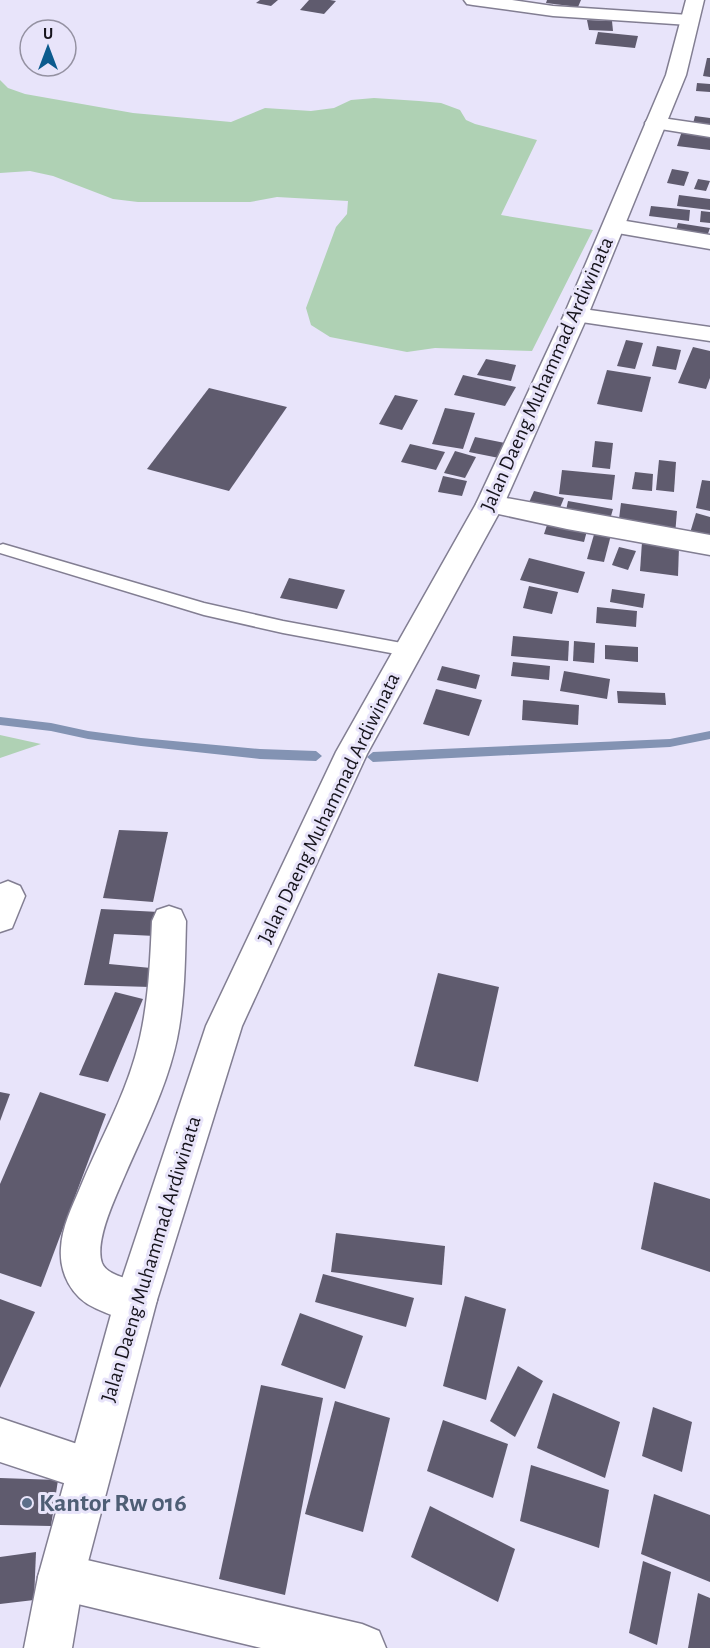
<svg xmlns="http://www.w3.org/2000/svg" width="710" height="1648" font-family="'Alegreya Sans',sans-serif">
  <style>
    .green { fill: #afd1b4 }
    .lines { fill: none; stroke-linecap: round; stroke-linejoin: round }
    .stream { fill: #8393b3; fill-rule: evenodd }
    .building { fill: #5f5b6e }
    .service-casing { stroke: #827e92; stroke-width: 3 }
    .minor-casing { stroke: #827e92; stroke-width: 3 }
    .secondary-casing { stroke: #827e92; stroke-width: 3 }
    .service { fill: #fff; fill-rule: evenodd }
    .minor { fill: #fff; fill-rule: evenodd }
    .secondary { fill: #fff; fill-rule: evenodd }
    .service-dot { fill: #5c6f8a; stroke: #e8e4fa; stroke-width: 2 }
    .labels { text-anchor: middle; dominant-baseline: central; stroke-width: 6; stroke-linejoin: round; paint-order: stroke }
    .street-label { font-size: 21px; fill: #16141c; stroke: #e8e4fa }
    .near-service-label { font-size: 26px; font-weight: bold; fill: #4e5e75; stroke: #e8e4fa; text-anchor: start }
  </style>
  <rect width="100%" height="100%" fill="#e8e4fa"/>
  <g class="green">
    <polygon points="0,80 8,88 25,94 133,113 231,122 265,108 311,111 334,108 351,100 374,98 419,101 441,103 460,110 466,120 475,124 537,140 501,215 593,230 532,351 435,348 407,352 330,337 311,325 306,308 336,227 347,214 348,201 277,197 250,202 138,202 113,199 53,176 30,171 0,173"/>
    <polygon points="0,735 41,744 0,758"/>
  </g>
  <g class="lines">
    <g class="stream">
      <polygon points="0,717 51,723 88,731 141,738 260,749 316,751 322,756 316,761 260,759 141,746 88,739 51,731 0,725"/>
      <polygon points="710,731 710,739 670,747 373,762 367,757 373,752 670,739"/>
    </g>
  </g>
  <g class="building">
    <polygon points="260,0 278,0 271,6 256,3"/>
    <polygon points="309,0 330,0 336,1 324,14 300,10"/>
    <polygon points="547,0 581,0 578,7 546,3"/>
    <polygon points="587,20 612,21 613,31 589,30"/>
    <polygon points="598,32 638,36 635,48 595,44"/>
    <polygon points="707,58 710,58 710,77 703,76"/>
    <polygon points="697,83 710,84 710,92 696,91"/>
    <polygon points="695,116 710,118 710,129 692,127"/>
    <polygon points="682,131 710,135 710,150 677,146"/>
    <polygon points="672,169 689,172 684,186 667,183"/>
    <polygon points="698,179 710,181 706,191 694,189"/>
    <polygon points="679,195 710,199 710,210 677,206"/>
    <polygon points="651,206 690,210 689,221 649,216"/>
    <polygon points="701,211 710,212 710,223 700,222"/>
    <polygon points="678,223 710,228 706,239 675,234"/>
    <polygon points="626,340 643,343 635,369 617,366"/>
    <polygon points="657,346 681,350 676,370 652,366"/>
    <polygon points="693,347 710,351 710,378 706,389 678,383"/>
    <polygon points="486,359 516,365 511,381 477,375"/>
    <polygon points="607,370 651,377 642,412 597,404"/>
    <polygon points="463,375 516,387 505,406 454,395"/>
    <polygon points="209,388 287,407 229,491 147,469"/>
    <polygon points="395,395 418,400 402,430 379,424"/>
    <polygon points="445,408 475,413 463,449 432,444"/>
    <polygon points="475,437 505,443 499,458 469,452"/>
    <polygon points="595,441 613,443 610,469 592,467"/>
    <polygon points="410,444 445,452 436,470 401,462"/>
    <polygon points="455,451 476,457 465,478 444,473"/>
    <polygon points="659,460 676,462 674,492 656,490"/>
    <polygon points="562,470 615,475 612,500 559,494"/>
    <polygon points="635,472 653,474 652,491 632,489"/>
    <polygon points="443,476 467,481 462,496 438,492"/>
    <polygon points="702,480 710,481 710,511 696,508"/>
    <polygon points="534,491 564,498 557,515 527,507"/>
    <polygon points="568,501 613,509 609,523 565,515"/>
    <polygon points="621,503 677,511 675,535 618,527"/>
    <polygon points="696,513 710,517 710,538 690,533"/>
    <polygon points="549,519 588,527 584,542 544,534"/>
    <polygon points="595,531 611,535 604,562 587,559"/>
    <polygon points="642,542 679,547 678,576 640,571"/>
    <polygon points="619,547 636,551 628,570 612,565"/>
    <polygon points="529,558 585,572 578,593 520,580"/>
    <polygon points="289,578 345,590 337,609 280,598"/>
    <polygon points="529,586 558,592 552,614 523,608"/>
    <polygon points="612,589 645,594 643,608 610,602"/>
    <polygon points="597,607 637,611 636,627 596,623"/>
    <polygon points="513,636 569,641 568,661 511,656"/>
    <polygon points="574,641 595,643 594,663 573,661"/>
    <polygon points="605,645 638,647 638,662 605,659"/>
    <polygon points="513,662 550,666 549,680 511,676"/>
    <polygon points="442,666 480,675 476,689 437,680"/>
    <polygon points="564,671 610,679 607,699 560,691"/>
    <polygon points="436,689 482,700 469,736 423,724"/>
    <polygon points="617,691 665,693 666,705 618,703"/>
    <polygon points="523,700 579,705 578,725 522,720"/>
    <polygon points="119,830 168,832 153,902 103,898"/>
    <polygon points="101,909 159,912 155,936 114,934 109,964 151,968 150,987 84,985"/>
    <polygon points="438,973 499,987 478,1082 414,1066"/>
    <polygon points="115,992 143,999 108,1082 79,1075"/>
    <polygon points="0,1092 10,1094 0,1121"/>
    <polygon points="40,1092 106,1114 41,1287 0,1273 0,1184"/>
    <polygon points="654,1182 710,1199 710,1272 641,1249"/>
    <polygon points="336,1233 445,1246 442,1285 331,1272"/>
    <polygon points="323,1274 414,1298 406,1327 315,1302"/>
    <polygon points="465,1296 506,1309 486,1400 443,1386"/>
    <polygon points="0,1299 35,1312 0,1388"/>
    <polygon points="300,1313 363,1336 345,1389 281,1365"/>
    <polygon points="518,1366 543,1381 515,1437 490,1421"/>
    <polygon points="261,1385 323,1398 285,1595 219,1579"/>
    <polygon points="553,1393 620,1422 605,1478 537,1448"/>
    <polygon points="335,1401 390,1418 363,1532 305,1514"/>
    <polygon points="653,1407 692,1422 682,1472 642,1456"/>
    <polygon points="443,1420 508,1444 493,1498 427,1471"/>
    <polygon points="531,1465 609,1490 599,1548 520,1521"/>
    <polygon points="0,1478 58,1480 51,1526 0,1525"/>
    <polygon points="654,1494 710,1515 710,1582 641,1554"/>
    <polygon points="430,1506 515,1549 498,1602 411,1557"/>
    <polygon points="36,1552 34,1600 0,1604 0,1557"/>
    <polygon points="643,1561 671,1572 657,1645 629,1633"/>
    <polygon points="698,1593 710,1598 710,1648 688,1648"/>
  </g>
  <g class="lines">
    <g class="service-casing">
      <polygon id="service" points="3,544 204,603 283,621 407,644 413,646 415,650 413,654 407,656 283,633 204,615 0,553 0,545"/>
    </g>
    <g class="minor-casing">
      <g id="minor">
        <polygon points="464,0 512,0 553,6 689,15 695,16 698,20 695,24 689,25 553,16 473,5 467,4"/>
        <polygon points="655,117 710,125 710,137 648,127 645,123 648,119"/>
        <polygon points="614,219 710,235 710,249 606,231 603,226 606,221"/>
        <polygon points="576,308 710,327 710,341 568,320 564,315 568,310"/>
        <polygon points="490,495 710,535 710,555 567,529 480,510 476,504 480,498"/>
        <polygon points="8,881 20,886 25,896 12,928 0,932 0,884"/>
        <path d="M169,906L181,910L186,921C185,960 185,1000 177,1039C167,1087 144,1131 125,1175C116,1196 94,1241 102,1263C108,1278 138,1280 151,1285L157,1300L151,1315C130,1324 115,1317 95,1308C72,1298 59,1273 61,1248C62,1227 72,1207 80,1188C98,1144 122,1102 135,1057C148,1013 150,967 152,921L157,910Z"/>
        <polygon points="0,1418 104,1453 110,1469 104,1485 88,1491 0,1462"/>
        <polygon points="61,1554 362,1624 379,1631 386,1648 261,1648 61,1600 44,1594 38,1577 44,1560"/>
      </g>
    </g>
    <g class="secondary-casing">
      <polygon id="secondary" points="686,0 704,0 686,75 588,315 504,504 367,754 242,1026 157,1300 84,1577 72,1648 24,1648 38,1577 115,1300 206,1026 336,752 476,504 564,315 666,75"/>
    </g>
    <use href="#service" class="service"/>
    <use href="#minor" class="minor"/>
    <use href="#secondary" class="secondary"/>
  </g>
  <circle class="service-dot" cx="27" cy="1503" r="6"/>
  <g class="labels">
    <g class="street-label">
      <text transform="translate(547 374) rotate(-66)">Jalan Daeng Muhammad Ardiwinata</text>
      <text transform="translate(329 808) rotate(-64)">Jalan Daeng Muhammad Ardiwinata</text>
      <text transform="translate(151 1259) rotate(-73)">Jalan Daeng Muhammad Ardiwinata</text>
    </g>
    <g class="near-service-label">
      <text x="39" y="1503">Kantor Rw 016</text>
    </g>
  </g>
  <g transform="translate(48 48)"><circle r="28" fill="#e8e4fa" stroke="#9491a1" stroke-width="1.5"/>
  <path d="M0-4.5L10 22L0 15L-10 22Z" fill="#0c5b8e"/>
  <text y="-9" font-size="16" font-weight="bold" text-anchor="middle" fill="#16141c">U</text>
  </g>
</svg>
